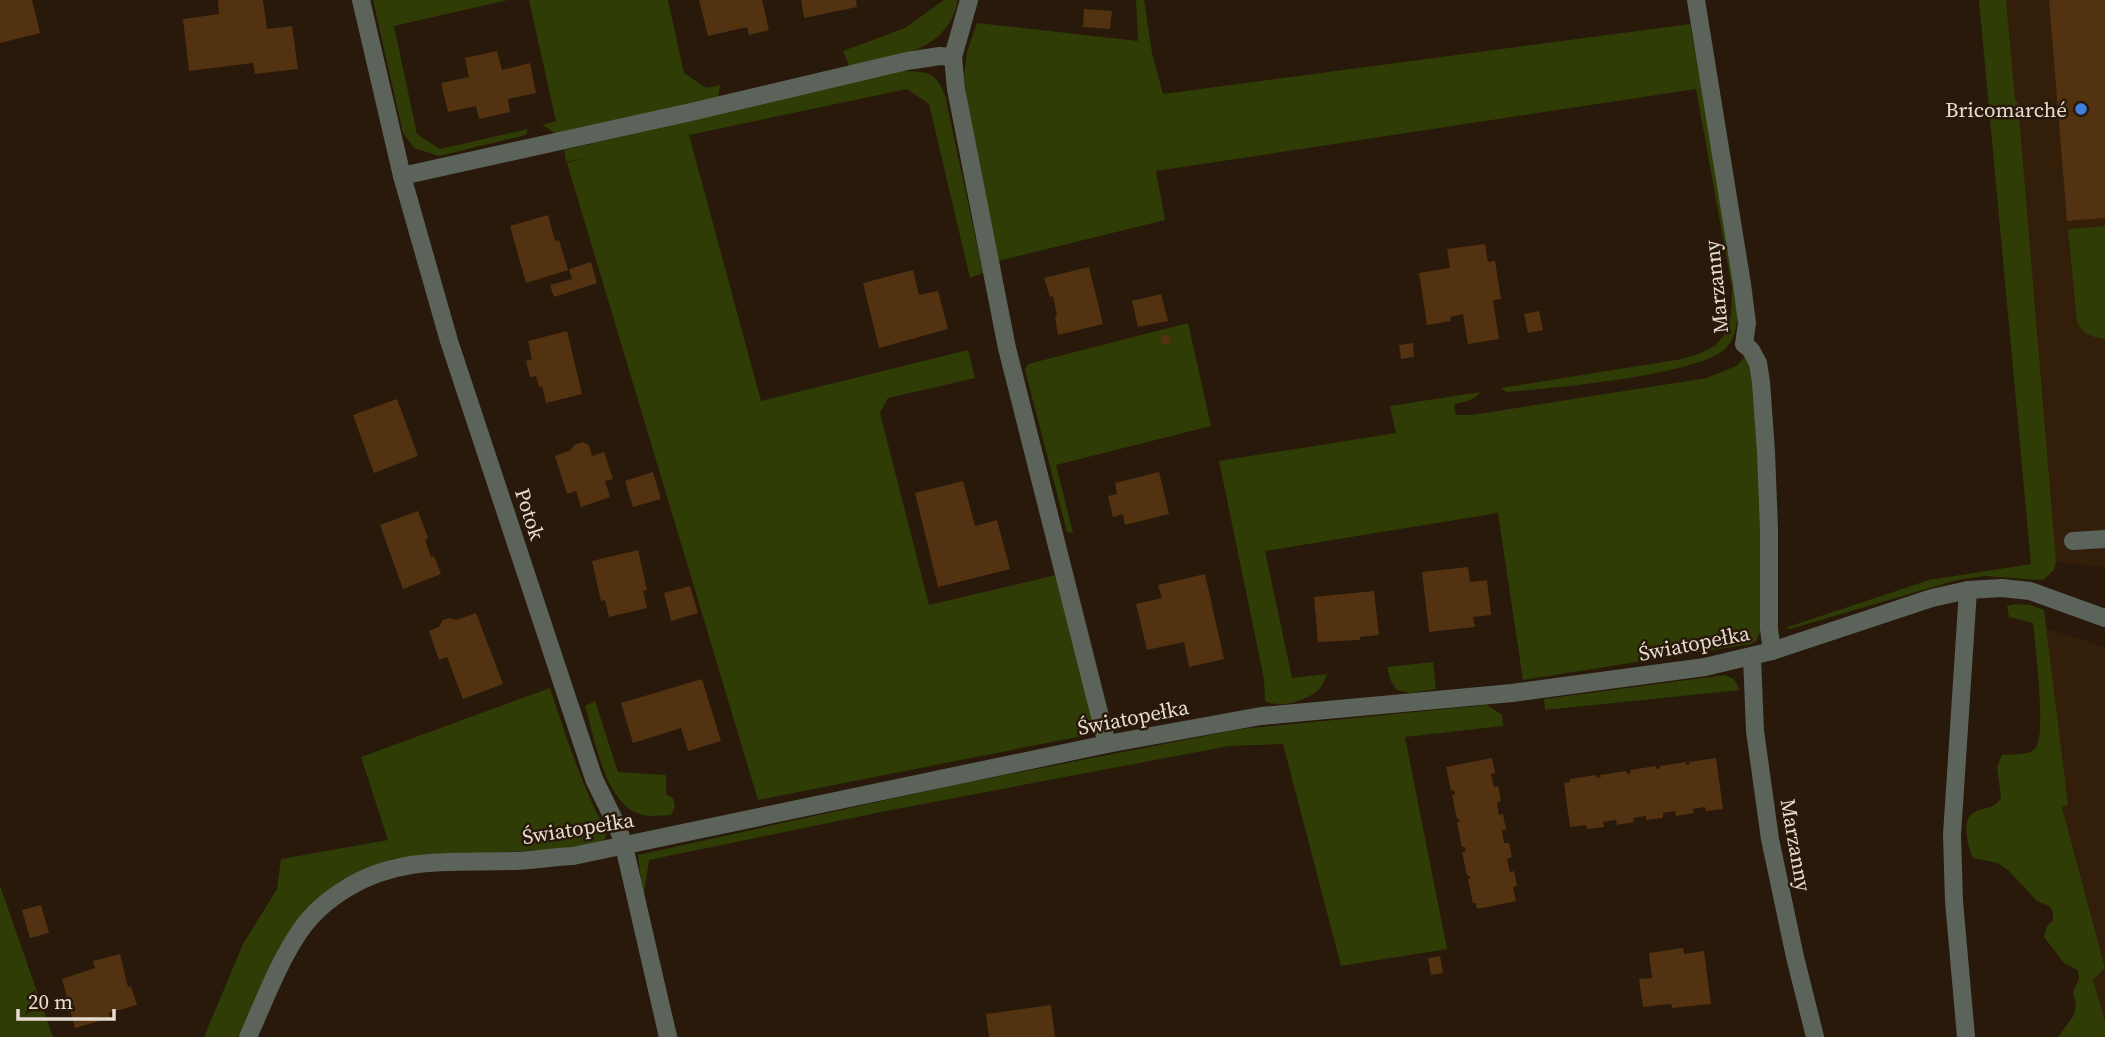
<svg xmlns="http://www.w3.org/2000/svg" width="2105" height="1037" font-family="'Source Serif 4',serif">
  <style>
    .built { fill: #331e0a }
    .green { fill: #2f3c05 }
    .building { fill: #523210 }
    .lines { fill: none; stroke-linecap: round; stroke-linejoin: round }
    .minor { stroke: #5c635b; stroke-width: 18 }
    .shop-dot { fill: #3f7fe0; stroke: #28190a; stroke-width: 2.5 }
    .labels { text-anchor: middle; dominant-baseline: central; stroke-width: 5; stroke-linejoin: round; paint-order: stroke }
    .poi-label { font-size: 21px; fill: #e7dcd2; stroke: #28190a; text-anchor: end }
    .street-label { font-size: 21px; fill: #e7dcd2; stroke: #28190a }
  </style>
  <rect width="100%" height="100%" fill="#28190a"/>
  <g class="built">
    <polygon points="1985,0 2105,0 2105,567 2056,562 2054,570 2043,580"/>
    <polygon points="2045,628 2105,647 2105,968 2062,806 2067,805"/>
    <polygon points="2105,970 2105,1020 2093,980"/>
  </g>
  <g class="green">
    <polygon points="373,0 508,0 394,26 417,134 440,149 528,129 526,135 439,156 414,148 403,133"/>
    <polygon points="529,0 668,0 684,73 706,88 720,85 718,97 557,134 542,125 556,121"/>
    <path d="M944,0H958C947,54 895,55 850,68L843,51L905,28Z"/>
    <path d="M1136,0H1144L1152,53L1163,94L1690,24L1736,286C1738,306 1741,332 1726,348C1701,375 1547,389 1506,392L1501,388L1682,359L1701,353L1716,345L1725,334L1731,314L1732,288L1696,89L1156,171L1165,220L998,261L968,109L964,76L967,52L977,23L1138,41Z"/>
    <polygon points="1979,0 2006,0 2015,100 2018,103 2056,562 2054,570 2043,580 1984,576 1957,580 1790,629 1785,628 1929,580 2031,564"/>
    <path d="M903,71C928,72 935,71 945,95L983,273L970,278L929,104L907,89L689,135L761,401L968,350L975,378L888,398L880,413L929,605L1056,575L1092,711C1092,723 1091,729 1082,736L758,800L567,163L585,158L566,162L564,150Z"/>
    <path d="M2105,226V339C2092,337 2082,334 2077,322L2068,229Z"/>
    <polygon points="1188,323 1211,426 1056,465 1073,533 1067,532 1025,370 1028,364"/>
    <path d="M1748,354L1753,369L1763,528L1760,632L1756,641L1751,644L1523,680L1498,513L1265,551L1292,678L1327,674C1325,679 1323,685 1319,689C1308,701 1279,709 1265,701L1264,679L1219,461L1396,433L1390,406L1480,392C1474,401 1464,402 1454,404L1456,415H1472L1707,378L1736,366Z"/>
    <path d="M2016,604L2030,605L2044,610L2068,805L2062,807L2105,968L2093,980L2105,1020V1037H2058L2074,1015L2076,1003L2073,992L2079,979L2078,970L2064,963L2044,937L2047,926L2053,920V912L2049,906L2037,901L2009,871L1998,863L1973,858C1969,849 1961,822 1972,814C1983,805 1990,813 2001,798L1997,767L2002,755C2011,754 2027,756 2035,749C2047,738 2035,643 2033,623L2009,617L2007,606Z"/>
    <polygon points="1433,662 1436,689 1410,693 1397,690 1391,681 1387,667"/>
    <polygon points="1725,675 1734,679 1740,690 1545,710 1544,699"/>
    <path d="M550,688C563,728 576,767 593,805C598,818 609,826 605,839L598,843L561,849L394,858L355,874L279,949L238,1037H204L243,944L277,889L281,859L388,840L361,757Z"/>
    <path d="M595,701L618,772L666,775V794L673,798L675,806L671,815C663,815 652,817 643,815C605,806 595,739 585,706Z"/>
    <polygon points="1487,705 1502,715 1503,726 1405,737 1447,949 1341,966 1283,744 1229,746 886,811 649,860 643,901 678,1037 674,1037 643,901 638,855 959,784 1241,729"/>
    <polygon points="0,886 53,1037 0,1037"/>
  </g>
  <g class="building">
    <polygon points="0,0 32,0 40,33 0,43"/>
    <polygon points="218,0 263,0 267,29 292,26 298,69 255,74 253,63 189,71 183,19 219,14"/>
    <polygon points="699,0 762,0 769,30 749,35 747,27 708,36"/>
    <polygon points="801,0 856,0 857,7 804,18"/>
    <polygon points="2049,0 2105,0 2105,218 2067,221"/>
    <polygon points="1084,9 1112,11 1110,29 1083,27"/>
    <polygon points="497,51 502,70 530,63 536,93 508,99 510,112 479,119 476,106 448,112 441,83 469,77 465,58"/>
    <polygon points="548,215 555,241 559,240 568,270 526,283 510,226"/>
    <polygon points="1485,244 1488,262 1495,261 1501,299 1493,300 1499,339 1468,344 1463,314 1450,317 1451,321 1427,325 1419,273 1450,268 1447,249"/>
    <polygon points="591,262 597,283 554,297 550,285 572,279 569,269"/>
    <polygon points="1089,267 1103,324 1058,335 1055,316 1057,316 1053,296 1050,297 1044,278"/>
    <polygon points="913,270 919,295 938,291 948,329 879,348 863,283"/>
    <polygon points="1161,294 1168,321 1138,327 1132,301"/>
    <polygon points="1539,311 1543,330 1528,333 1524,314"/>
    <polygon points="567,331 582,394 546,403 542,386 539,387 536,376 530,377 526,361 532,359 528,341"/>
    <polygon points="1170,334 1172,342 1162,345 1160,336"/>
    <polygon points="1413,343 1414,357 1401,359 1399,345"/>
    <polygon points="397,399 418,456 374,473 353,415"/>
    <polygon points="583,442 589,445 592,456 604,452 613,479 605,481 610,497 581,507 576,491 567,494 555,456 571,450 574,445"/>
    <polygon points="653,472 661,499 633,507 625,481"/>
    <polygon points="1159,472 1169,514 1125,525 1123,514 1113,517 1108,496 1117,494 1115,483"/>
    <polygon points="963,481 975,526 997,520 1010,569 938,587 915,493"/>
    <polygon points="418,511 428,538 425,540 431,557 434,556 441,574 403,589 380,525"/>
    <polygon points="638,550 647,590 643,591 647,608 609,617 605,600 601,601 592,561"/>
    <polygon points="1468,567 1470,582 1487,580 1491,615 1473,617 1475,627 1429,632 1422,572"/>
    <polygon points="1205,574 1224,659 1189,667 1184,642 1147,650 1136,604 1162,598 1158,585"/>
    <polygon points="690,586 698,613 671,621 664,593"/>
    <polygon points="1374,591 1379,635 1360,637 1360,640 1318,642 1314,597"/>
    <polygon points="476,613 503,684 463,699 447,657 439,660 429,631 439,627 443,620 450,618 456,620"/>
    <polygon points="702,679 721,741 688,751 681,728 633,743 621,703"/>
    <polygon points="1492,758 1495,773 1491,774 1494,787 1498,786 1501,801 1497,802 1499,815 1503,814 1506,830 1502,830 1504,843 1509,843 1512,857 1507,859 1510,872 1514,871 1517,886 1513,887 1516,901 1477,909 1476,903 1473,903 1468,880 1471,877 1467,875 1462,852 1466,851 1465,847 1462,847 1457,823 1460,820 1457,819 1452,795 1455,794 1454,790 1451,791 1446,767"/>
    <polygon points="1716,758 1723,809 1706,811 1705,807 1693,809 1694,813 1676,816 1675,811 1663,813 1663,818 1646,820 1646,816 1633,818 1634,822 1617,825 1616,820 1603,822 1604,827 1587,829 1586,825 1570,827 1564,783 1570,782 1570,779 1596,775 1597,778 1601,777 1600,775 1626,771 1627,774 1631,773 1630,770 1656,766 1656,769 1660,768 1660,766 1686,762 1686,765 1690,764 1689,762"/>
    <polygon points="41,905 49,933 30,938 22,910"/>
    <polygon points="1683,948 1684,954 1704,951 1711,1004 1672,1008 1671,1004 1643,1007 1639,979 1652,978 1649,953"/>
    <polygon points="120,954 128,987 131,986 137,1005 109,1013 110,1018 75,1028 62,979 95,968 93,961"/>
    <polygon points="1440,956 1443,973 1431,975 1428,958"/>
    <polygon points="1051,1005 1055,1037 989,1037 986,1014"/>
  </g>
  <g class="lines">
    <g class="minor">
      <polyline points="361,0 402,176 449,341 594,779 618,828 624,846 668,1037"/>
      <polyline points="969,0 953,57 956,89 1007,348 1107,744"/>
      <polyline points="1696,0 1742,284 1747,323 1744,344 1751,350 1758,363 1761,382 1766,452 1769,529 1769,629 1772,651"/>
      <polyline points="402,176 691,112 907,61 940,56 953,57"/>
      <polyline points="2073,541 2105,539"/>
      <polyline points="1752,657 1755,731 1770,839 1795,957 1815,1037"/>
      <path d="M248,1037C264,1002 278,963 300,931C312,913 329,899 347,888C401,855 455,863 514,861C534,860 554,857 573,856L1107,744L1261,716L1512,693L1705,667L1772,651L1932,598L1968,590L2002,588L2030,591L2105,618"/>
      <polyline points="1966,1037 1954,901 1952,835 1968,590"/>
    </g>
  </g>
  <circle class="shop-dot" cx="2081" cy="109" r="7"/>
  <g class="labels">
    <g class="poi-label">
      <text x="2067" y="109">Bricomarché</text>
    </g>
    <g class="street-label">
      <text transform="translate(1716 287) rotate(-96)">Marzanny</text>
      <text transform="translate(530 514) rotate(72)">Potok</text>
      <text transform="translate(1694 643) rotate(-11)">Światopełka</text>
      <text transform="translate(1133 717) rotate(-11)">Światopełka</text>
      <text transform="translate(578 828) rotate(-9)">Światopełka</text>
      <text transform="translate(1796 845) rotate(80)">Marzanny</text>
    </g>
  </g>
  <path d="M18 1009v10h96v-10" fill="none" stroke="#e7dcd2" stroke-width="3.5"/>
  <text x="28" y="1009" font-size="21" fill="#e7dcd2" stroke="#28190a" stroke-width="5" paint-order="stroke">20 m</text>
</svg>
